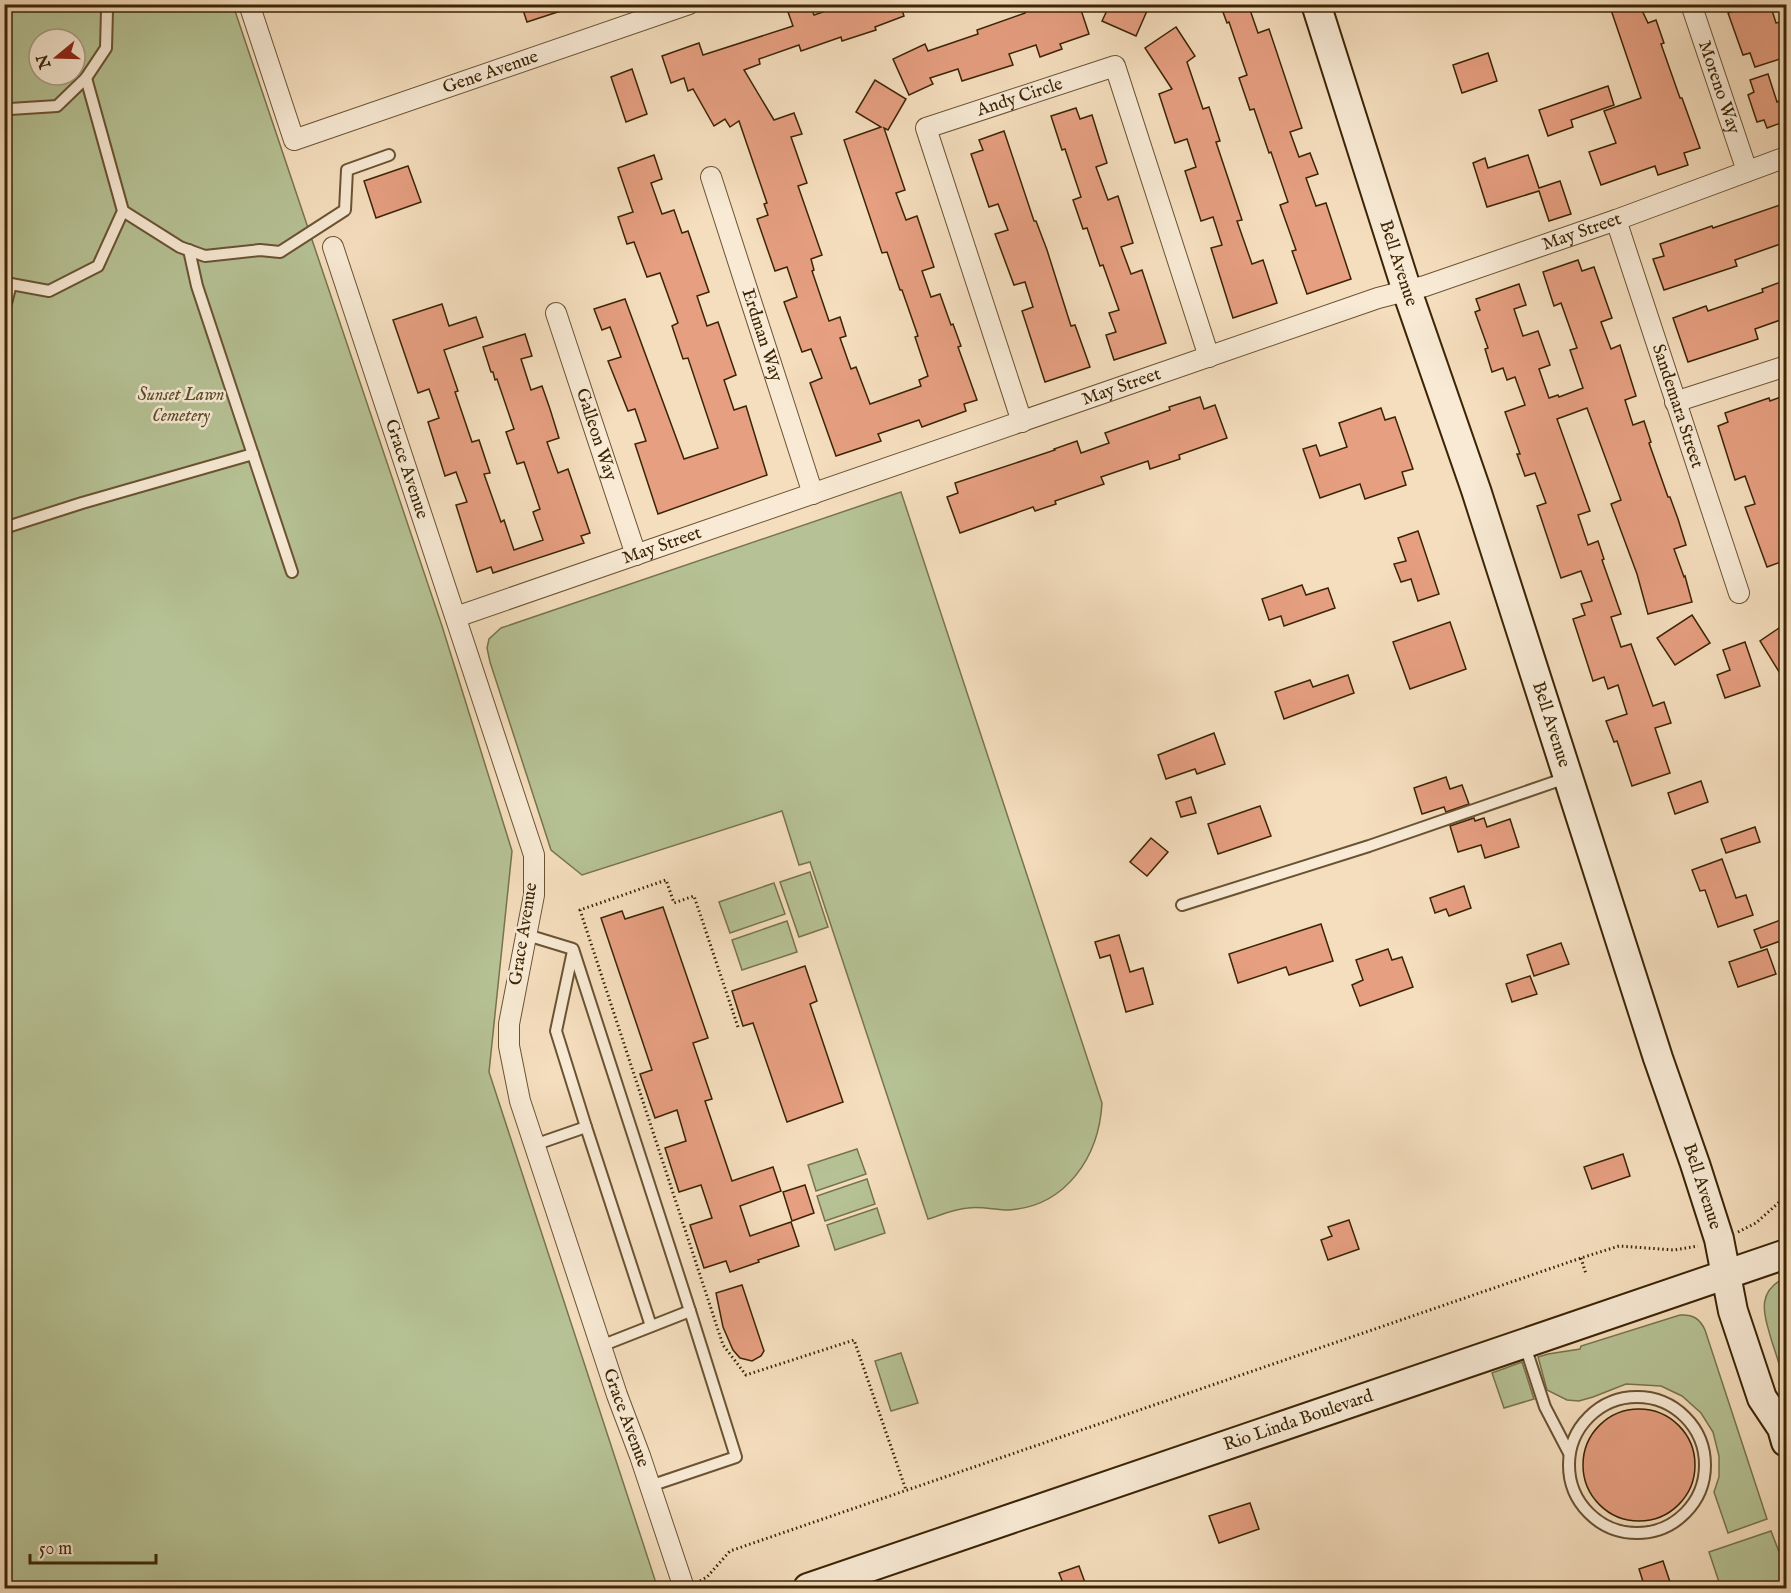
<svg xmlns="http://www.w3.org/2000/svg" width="1791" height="1593" font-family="'IM FELL English',serif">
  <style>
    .green { fill: #b6c295; stroke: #78744d; stroke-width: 1.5; fill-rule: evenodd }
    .building { fill: #e69f81; stroke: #3b2505; stroke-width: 1.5 }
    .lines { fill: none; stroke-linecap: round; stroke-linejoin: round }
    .service-casing { stroke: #6a5333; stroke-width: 14 }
    .minor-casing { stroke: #6a5333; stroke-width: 22 }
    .secondary-casing { stroke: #3b2505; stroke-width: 32 }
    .path { stroke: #3b2505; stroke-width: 3; stroke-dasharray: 1.5 3; stroke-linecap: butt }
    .service { stroke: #f8ead5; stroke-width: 10 }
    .minor { stroke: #f8ead5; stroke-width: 20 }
    .secondary { stroke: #f8ead5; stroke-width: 28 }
    .labels { text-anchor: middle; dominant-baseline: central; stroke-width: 5; stroke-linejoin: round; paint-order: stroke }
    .street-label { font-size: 18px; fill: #3b2505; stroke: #f8ead5 }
    .park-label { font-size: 18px; font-style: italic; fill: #5a4c29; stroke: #f8ead5 }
  </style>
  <rect width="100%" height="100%" fill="#f5debe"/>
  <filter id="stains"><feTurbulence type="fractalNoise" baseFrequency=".00333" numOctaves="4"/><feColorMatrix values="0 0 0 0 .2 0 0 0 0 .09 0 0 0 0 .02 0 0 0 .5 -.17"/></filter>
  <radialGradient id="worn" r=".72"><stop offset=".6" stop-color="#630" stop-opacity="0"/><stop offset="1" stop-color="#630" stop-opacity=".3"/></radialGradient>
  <g class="green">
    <path d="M5,5H233L442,626L512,851L489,1072L656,1583V1588H5ZM39,39H75V75H39Z"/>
    <path d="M901,492L1102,1103C1099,1156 1067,1206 1009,1210C995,1210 981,1206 968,1208C954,1209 941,1215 928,1219L810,862L799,865L782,811L582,875L551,850L490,662L487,648L489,639L501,628Z"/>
    <polygon points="810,872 828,927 799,937 780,882"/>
    <polygon points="774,883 785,914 730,933 719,902"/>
    <polygon points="787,921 797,952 742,970 732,940"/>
    <polygon points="857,1149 866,1174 816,1191 808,1165"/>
    <polygon points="867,1179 875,1204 825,1221 817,1196"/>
    <polygon points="877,1208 885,1233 835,1250 827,1225"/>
    <path d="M1786,1277V1387C1782,1372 1777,1357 1772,1342C1764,1314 1755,1292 1786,1277Z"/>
    <path d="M1680,1315C1693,1314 1700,1319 1705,1330L1767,1519L1728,1533L1714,1492L1719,1477V1456L1713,1432L1701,1413L1682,1396L1661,1386L1626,1384L1593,1397L1579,1401L1567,1400L1547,1390L1538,1357L1548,1354L1580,1349L1581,1346Z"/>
    <polygon points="901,1353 918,1403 891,1411 875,1361"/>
    <polygon points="1522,1362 1534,1399 1504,1408 1492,1373"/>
    <polygon points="1771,1531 1786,1570 1786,1588 1721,1588 1709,1552"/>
  </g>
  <g class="building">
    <polygon points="521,4 572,4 573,7 527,22"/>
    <polygon points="810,4 814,15 846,4 900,4 904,16 875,27 876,30 842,41 841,37 801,51 799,45 759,59 760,64 744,70 774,120 794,113 802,134 791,137 807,183 798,186 822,255 811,259 814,270 812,271 829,321 840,317 846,336 840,338 851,369 856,367 870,404 921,386 919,380 928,376 915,337 918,336 902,290 900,290 887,252 882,253 844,140 881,127 856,112 875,80 906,99 888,130 884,128 905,190 896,193 906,220 917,216 934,267 922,271 931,297 940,294 951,325 953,324 961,346 958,347 977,400 964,404 966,411 922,427 919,420 878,434 881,441 836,456 810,383 822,378 811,349 802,352 784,302 797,297 787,267 775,271 757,219 768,215 764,204 767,203 739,121 730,127 725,119 714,126 693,89 688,91 684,78 671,83 662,56 699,43 703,55 793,26 788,12"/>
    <polygon points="1033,4 1079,4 1089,34 1060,44 1062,49 1040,57 1036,45 1009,54 1013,65 962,81 958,69 930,78 933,84 909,95 893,59 925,44 928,51 978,34 977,30 1025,13 1023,8"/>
    <polygon points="1110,4 1150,4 1136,36 1102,21"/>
    <polygon points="1220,4 1248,4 1258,33 1269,29 1302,128 1290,132 1299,157 1310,153 1318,174 1306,178 1316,206 1326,203 1351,279 1307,294 1292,251 1296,250 1280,205 1288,202 1271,152 1269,153 1254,109 1250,110 1239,78 1247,75 1229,22 1227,23"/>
    <polygon points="1609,4 1639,4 1648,23 1656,20 1664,43 1661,44 1680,98 1682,98 1700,148 1684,153 1688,165 1658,175 1655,166 1601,185 1589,152 1616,143 1604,111 1641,98"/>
    <polygon points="1741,4 1770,4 1776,23 1781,22 1786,40 1786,57 1755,67 1750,53 1743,55 1728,13 1742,8"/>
    <polygon points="1176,27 1195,56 1187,62 1203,109 1209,107 1220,141 1216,142 1242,220 1237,221 1252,264 1263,260 1277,303 1233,318 1211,248 1222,245 1213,217 1201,221 1185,171 1196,167 1187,139 1175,143 1159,94 1172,89 1145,48"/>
    <polygon points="1488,53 1497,81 1462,93 1453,65"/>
    <polygon points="632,69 647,114 626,122 611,77"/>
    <polygon points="1768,74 1777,102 1786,98 1786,121 1767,128 1764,120 1757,122 1748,95 1754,92 1750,80"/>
    <polygon points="1608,86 1614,105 1571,120 1573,127 1548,136 1539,110"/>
    <polygon points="1076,108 1080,119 1092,115 1107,163 1096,167 1108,200 1118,196 1133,243 1121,247 1131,274 1142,270 1166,343 1114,360 1106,335 1116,332 1109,313 1119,310 1103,265 1100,266 1087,228 1083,229 1073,200 1081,197 1065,149 1062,150 1051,116"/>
    <polygon points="1004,131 1034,221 1036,221 1047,250 1071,326 1075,325 1090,367 1045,382 1022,311 1033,307 1025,282 1014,285 995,234 1008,230 998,204 989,207 971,154 983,150 979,140"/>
    <polygon points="654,155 662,179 651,183 662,214 674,210 682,233 688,231 709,292 697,296 707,326 718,322 736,375 724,380 734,410 746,406 767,475 658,514 635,444 646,441 635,409 628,411 608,361 621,357 610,327 602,330 594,309 625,299 684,459 718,448 688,358 683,359 672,326 678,323 660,273 647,277 634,242 627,244 618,217 633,212 618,168"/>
    <polygon points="1528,155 1539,188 1560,181 1571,214 1549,221 1539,191 1487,207 1473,163 1485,158 1488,168"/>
    <polygon points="408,166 421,202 376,218 364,181"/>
    <polygon points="1786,203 1786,242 1735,260 1737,266 1664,290 1653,259 1664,256 1660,244 1712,226 1713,228"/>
    <polygon points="1578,260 1582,271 1594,267 1612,318 1601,322 1611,349 1620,345 1636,396 1625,400 1633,425 1644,421 1651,442 1649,443 1668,497 1670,497 1678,519 1686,545 1674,549 1684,577 1685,576 1692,602 1648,614 1637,574 1611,504 1621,500 1587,408 1557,419 1590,511 1578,515 1588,545 1598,541 1604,559 1602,560 1621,614 1611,617 1621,647 1631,644 1653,706 1664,702 1671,723 1655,728 1670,773 1632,786 1617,741 1614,742 1606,721 1627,714 1618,685 1608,689 1604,677 1593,681 1573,619 1585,615 1581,604 1592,601 1581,571 1561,578 1537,506 1546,503 1535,473 1525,476 1517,454 1520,454 1505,412 1525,405 1515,377 1507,380 1503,368 1492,372 1485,349 1488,348 1475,312 1480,310 1476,299 1519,284 1526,305 1514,309 1523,336 1538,331 1550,365 1539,369 1549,398 1558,395 1559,397 1583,388 1570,350 1577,348 1561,303 1554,306 1543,272"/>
    <polygon points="1786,280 1786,318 1755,329 1758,339 1688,362 1673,318 1706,306 1708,311 1763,292 1762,289"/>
    <polygon points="442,304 449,326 476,317 483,337 444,350 458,391 455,392 472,442 479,440 490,473 484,474 501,522 504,520 514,550 543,540 533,512 540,509 524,462 517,464 506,432 514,429 497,379 495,380 493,372 491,372 483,347 525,334 532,356 521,359 531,390 542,386 550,409 559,438 547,442 558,473 568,469 590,533 581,536 584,543 493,573 491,567 477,572 456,505 467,502 456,472 445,476 428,422 439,418 429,389 418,393 393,320"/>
    <polygon points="1786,395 1786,560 1767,567 1745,507 1755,504 1745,476 1735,480 1718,426 1728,422 1725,413 1769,398 1770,401"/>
    <polygon points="1200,397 1204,409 1215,405 1227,438 1179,455 1180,459 1150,469 1148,461 1101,477 1104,484 1055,501 1056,504 1035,511 1033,507 960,533 947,497 958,493 955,483 1055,450 1054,449 1077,441 1081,453 1109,443 1105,433 1170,410 1169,407"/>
    <polygon points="1381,408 1385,420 1395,417 1413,469 1402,472 1406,485 1365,499 1360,484 1320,498 1303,449 1316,445 1320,456 1347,447 1339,423"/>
    <polygon points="1418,531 1439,594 1418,601 1411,579 1401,582 1394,564 1406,561 1398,538"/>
    <polygon points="1302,585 1306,595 1328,588 1335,608 1284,626 1281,616 1269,620 1262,599"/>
    <polygon points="1692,615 1710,643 1675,665 1657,638"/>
    <polygon points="1450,622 1466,669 1410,689 1393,642"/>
    <polygon points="1779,628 1786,641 1786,683 1760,641"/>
    <polygon points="1745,642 1760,686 1725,698 1717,675 1730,670 1723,650"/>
    <polygon points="1348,675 1354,693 1284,719 1275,692 1310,680 1313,687"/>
    <polygon points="1214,733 1225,764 1197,774 1195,769 1166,779 1158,755"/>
    <polygon points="1446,777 1450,789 1462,785 1469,804 1446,812 1444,807 1422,814 1414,788"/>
    <polygon points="1701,781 1708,802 1675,814 1668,793"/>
    <polygon points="1191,797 1196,813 1181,817 1176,802"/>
    <polygon points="1260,806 1271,836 1218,854 1208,824"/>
    <polygon points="1474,818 1475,821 1484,818 1487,827 1510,819 1519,847 1485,858 1481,845 1458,852 1450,826"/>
    <polygon points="1755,827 1760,842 1726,853 1721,839"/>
    <polygon points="1151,838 1168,852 1147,876 1130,862"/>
    <polygon points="1722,859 1736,898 1746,895 1753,915 1718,927 1705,890 1700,891 1692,870"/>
    <polygon points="1464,886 1471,908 1449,916 1446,909 1435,913 1430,898"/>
    <polygon points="663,907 708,1038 693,1043 712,1099 705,1101 732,1181 773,1167 781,1191 740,1206 750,1236 791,1222 799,1246 758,1260 759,1262 730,1272 726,1261 704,1268 690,1225 712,1218 701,1185 679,1192 665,1148 686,1141 677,1110 655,1118 640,1074 652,1070 601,918 622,911 625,919"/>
    <polygon points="1786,918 1786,939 1761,948 1754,930"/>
    <polygon points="1321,924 1333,961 1289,975 1286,967 1238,983 1229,954"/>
    <polygon points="1119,935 1130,972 1143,968 1153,1004 1126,1012 1110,955 1100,958 1095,942"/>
    <polygon points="1561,943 1569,964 1534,976 1527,955"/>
    <polygon points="1388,949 1392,960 1402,957 1413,987 1360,1006 1352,985 1363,980 1356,960"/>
    <polygon points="1767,949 1776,974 1738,987 1729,962"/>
    <polygon points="805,966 817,1001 810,1004 843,1102 787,1122 753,1023 743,1026 732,991"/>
    <polygon points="1530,976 1537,994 1512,1002 1506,984"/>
    <polygon points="1623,1154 1630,1176 1592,1189 1584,1167"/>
    <polygon points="805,1185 814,1213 792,1221 783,1192"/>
    <polygon points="1349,1220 1359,1249 1328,1260 1321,1240 1332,1236 1328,1227"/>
    <polygon points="742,1285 764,1351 761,1356 752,1361 740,1358 733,1350 723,1327 716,1293"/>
    <circle cx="1639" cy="1465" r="56"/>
    <polygon points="1250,1503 1259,1529 1219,1543 1209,1516"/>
    <polygon points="1663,1561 1672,1588 1645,1588 1639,1569"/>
    <polygon points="1079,1566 1087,1588 1065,1588 1059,1573"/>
  </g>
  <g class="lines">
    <g class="service-casing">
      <g id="service">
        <polyline points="4,106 10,109 57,106 86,78 106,48 107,10 105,4"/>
        <polyline points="123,211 180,247 205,256 260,250 280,252 345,210 347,170 389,155"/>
        <polyline points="189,250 197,286 292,572"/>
        <polyline points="4,281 11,284 49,291 98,266 123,211 86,78"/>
        <polyline points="4,311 11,284"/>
        <polyline points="4,528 82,503 253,454"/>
        <polyline points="1182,905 1369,846 1566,778"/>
        <polyline points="527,935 573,949 690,1311 736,1457 650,1486"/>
        <polyline points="586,1127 651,1326"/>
        <polyline points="534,1145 586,1127 556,1031 573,951"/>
        <polyline points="601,1346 690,1311"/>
        <polyline points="1525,1346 1545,1407 1569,1453"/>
        <circle cx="1637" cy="1465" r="68"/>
      </g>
    </g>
    <g class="minor-casing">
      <g id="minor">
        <path id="s1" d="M249,4L294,140L689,4"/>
        <path id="s2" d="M1691,4L1747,171"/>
        <path id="s3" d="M711,177L813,494"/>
        <path id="s4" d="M1616,220L1739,593"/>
        <path id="s5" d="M333,247L534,855V895L509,1024V1046L520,1101L617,1395L640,1456L684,1588"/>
        <path id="s6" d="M556,313L636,555"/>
        <polyline points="1675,402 1786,366"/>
        <path id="s7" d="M1022,422L926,128L1115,66L1209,357"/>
        <path id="s8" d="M456,617L1378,298L1425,286L1616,220L1786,157"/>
      </g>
    </g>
    <g class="secondary-casing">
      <g id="secondary">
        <path id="s9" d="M1316,4L1407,291L1476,490L1658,1058L1695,1164L1719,1239L1733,1311L1762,1398L1782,1428L1786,1442"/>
        <path id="s10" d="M808,1588L1786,1254"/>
      </g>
    </g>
    <g class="path">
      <polyline points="738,1027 694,896 674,903 666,880 580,910 723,1345 746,1375 854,1340 906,1490"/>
      <polyline points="1738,1232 1756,1223 1786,1196"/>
      <polyline points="1581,1258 1586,1274"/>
      <polyline points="700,1581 707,1577 730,1551 1581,1258 1619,1246 1674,1250 1698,1246"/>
      <polyline points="623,1588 637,1584 648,1588"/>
    </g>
    <use href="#service" class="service"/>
    <use href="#minor" class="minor"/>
    <use href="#secondary" class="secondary"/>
  </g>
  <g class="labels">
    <g class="street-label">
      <text stroke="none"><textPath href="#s1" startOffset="351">Gene Avenue</textPath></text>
      <text stroke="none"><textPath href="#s2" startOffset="88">Moreno Way</textPath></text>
      <text stroke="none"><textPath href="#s7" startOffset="408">Andy Circle</textPath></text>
      <text stroke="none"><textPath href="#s8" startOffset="1190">May Street</textPath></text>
      <text stroke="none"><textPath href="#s9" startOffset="272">Bell Avenue</textPath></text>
      <text stroke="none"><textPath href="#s3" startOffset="166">Erdman Way</textPath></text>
      <text stroke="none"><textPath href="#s8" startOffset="704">May Street</textPath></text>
      <text stroke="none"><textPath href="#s4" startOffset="196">Sandemara Street</textPath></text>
      <text stroke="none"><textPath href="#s6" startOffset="128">Galleon Way</textPath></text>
      <text stroke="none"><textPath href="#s5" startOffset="234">Grace Avenue</textPath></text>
      <text stroke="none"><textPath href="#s8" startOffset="218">May Street</textPath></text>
      <text stroke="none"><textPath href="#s9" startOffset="758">Bell Avenue</textPath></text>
      <text transform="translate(524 934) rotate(-81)">Grace Avenue</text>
      <text stroke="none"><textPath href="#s9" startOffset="1244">Bell Avenue</textPath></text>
      <text stroke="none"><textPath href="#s5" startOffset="1224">Grace Avenue</textPath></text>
      <text stroke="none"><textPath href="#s10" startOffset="518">Rio Linda Boulevard</textPath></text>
    </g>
    <g class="park-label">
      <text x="181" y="395">Sunset Lawn<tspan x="181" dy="21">Cemetery</tspan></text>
    </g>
  </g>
  <rect width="1791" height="1593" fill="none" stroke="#f5debe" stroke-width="24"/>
  <rect x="6" y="6" width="1779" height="1581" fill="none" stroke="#3b2505" stroke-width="3"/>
  <rect x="12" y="12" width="1767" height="1569" fill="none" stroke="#3b2505" stroke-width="1.5"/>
  <g transform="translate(57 57) rotate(251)"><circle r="28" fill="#f8ead5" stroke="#ac9b82" stroke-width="1.5"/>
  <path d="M0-4.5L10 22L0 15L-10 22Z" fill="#8f2418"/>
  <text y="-9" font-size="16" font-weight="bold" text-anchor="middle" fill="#3b2505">N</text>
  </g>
  <path d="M30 1554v9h126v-9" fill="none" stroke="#3b2505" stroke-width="3"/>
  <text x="39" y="1554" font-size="18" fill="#3b2505" stroke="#f8ead5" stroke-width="4.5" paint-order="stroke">50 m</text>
  <rect width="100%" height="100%" filter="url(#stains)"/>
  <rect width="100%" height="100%" fill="url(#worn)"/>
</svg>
